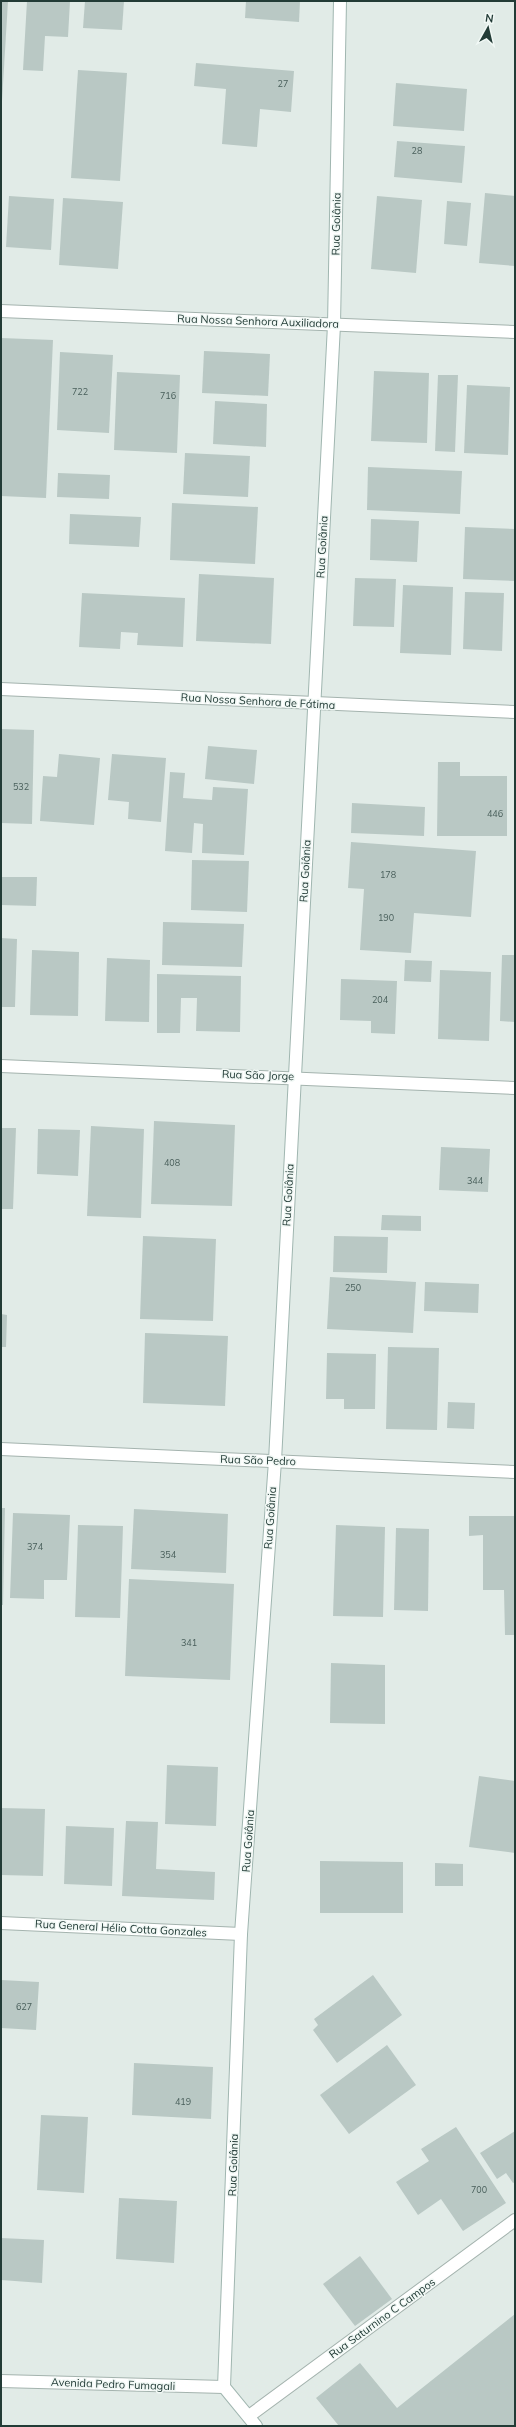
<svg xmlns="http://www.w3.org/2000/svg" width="516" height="2427" font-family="Mulish,sans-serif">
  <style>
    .building { fill: #b9c8c4 }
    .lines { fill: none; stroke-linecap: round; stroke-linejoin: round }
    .street-casing { stroke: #a4b3ae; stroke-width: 14 }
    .secondary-casing { stroke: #a0b6b0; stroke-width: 14 }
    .street { stroke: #fff; stroke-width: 12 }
    .secondary { stroke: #fff; stroke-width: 12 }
    .labels { text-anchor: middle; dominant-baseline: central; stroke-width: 3; stroke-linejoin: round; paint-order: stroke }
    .number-label { font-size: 9px; fill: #485e5a }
    .street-label { font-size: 11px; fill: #223b36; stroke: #f1f8f5 }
  </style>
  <rect width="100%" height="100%" fill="#e1ebe7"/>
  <g class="building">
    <polygon points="1,1 8,1 2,101 1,100"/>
    <polygon points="27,1 70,1 68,37 45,36 43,71 23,70"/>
    <polygon points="85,1 124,1 122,30 83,28"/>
    <polygon points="246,1 300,1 299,22 245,18"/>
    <polygon points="196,63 294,71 291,112 260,109 257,147 222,144 226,89 194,86"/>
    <polygon points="78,70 127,73 120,181 71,178"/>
    <polygon points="396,83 467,89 464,131 393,126"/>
    <polygon points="397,141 465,146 462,183 394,177"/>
    <polygon points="485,193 515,196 515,266 479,263"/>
    <polygon points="9,196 54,199 51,250 6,247"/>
    <polygon points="377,196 422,200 416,273 371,269"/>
    <polygon points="63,198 123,202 118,269 59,265"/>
    <polygon points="447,201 471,203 467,246 444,244"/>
    <polygon points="1,338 53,340 46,498 1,496"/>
    <polygon points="204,351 270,354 268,396 202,393"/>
    <polygon points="60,352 113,355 109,433 57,430"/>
    <polygon points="374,371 429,373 427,443 371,441"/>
    <polygon points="117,372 180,375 177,453 114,450"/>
    <polygon points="438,375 458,375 455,452 435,451"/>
    <polygon points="467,385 510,387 508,455 464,453"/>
    <polygon points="215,401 267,404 266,447 213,444"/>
    <polygon points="185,453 250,456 248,497 183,494"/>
    <polygon points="368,467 462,471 460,514 367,510"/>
    <polygon points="58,473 110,475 109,499 57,497"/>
    <polygon points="172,503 258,507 255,564 170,560"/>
    <polygon points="70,514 141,517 139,547 69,544"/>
    <polygon points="371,519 419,521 417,562 370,560"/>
    <polygon points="465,527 515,529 515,581 463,579"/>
    <polygon points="199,574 274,578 271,644 196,641"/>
    <polygon points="355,578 396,579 394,627 353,626"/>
    <polygon points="403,585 453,587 451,655 400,653"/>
    <polygon points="465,592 504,593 502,651 463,649"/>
    <polygon points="82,593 185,598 183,647 137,645 138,633 121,632 120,649 79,647"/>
    <polygon points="1,729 34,730 32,824 1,823"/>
    <polygon points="208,746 257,750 254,784 205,779"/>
    <polygon points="59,754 100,758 94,825 40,821 43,776 57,777"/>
    <polygon points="112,754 166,758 161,822 128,819 129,802 108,800"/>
    <polygon points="438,762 460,762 460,776 507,776 507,836 437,836"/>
    <polygon points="170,772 185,773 183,798 212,800 213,787 248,789 244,855 202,853 203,824 194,823 192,853 165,851"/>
    <polygon points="352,803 425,807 424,836 351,833"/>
    <polygon points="351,842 476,851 471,917 414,913 411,953 360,950 364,889 348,888"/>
    <polygon points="192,860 249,861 247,912 191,910"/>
    <polygon points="1,877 37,877 36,906 1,905"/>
    <polygon points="163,922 244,924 242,967 162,965"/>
    <polygon points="1,938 17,939 15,1007 1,1007"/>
    <polygon points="32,950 79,952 78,1016 30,1015"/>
    <polygon points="502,955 515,955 515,1022 500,1021"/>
    <polygon points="107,958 150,960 149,1022 105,1021"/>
    <polygon points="405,960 432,961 431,982 404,981"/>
    <polygon points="440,970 491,972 489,1041 438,1039"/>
    <polygon points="157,974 241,976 240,1032 196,1031 197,998 181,998 180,1033 157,1033"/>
    <polygon points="341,979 397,981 395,1034 371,1033 371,1021 340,1020"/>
    <polygon points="154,1121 235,1125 232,1206 151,1204"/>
    <polygon points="91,1126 144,1129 141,1218 87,1216"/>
    <polygon points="1,1128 16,1128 13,1209 1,1209"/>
    <polygon points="38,1129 80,1130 78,1176 37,1174"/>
    <polygon points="441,1147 490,1149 488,1192 439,1190"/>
    <polygon points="382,1215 421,1216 421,1231 381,1230"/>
    <polygon points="143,1236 216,1239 213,1321 140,1319"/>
    <polygon points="334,1236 388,1237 387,1273 333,1272"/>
    <polygon points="330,1277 416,1282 413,1333 327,1329"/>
    <polygon points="425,1282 479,1284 478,1313 424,1311"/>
    <polygon points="1,1314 7,1315 6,1347 1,1347"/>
    <polygon points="145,1333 228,1336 225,1406 143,1403"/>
    <polygon points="388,1347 439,1348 437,1430 386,1429"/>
    <polygon points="327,1353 376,1354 375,1409 344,1409 344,1399 326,1399"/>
    <polygon points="448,1402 475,1403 474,1429 447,1428"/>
    <polygon points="1,1508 5,1508 3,1605 1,1605"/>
    <polygon points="134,1509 228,1514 226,1573 131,1569"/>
    <polygon points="13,1513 70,1515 67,1580 44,1580 44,1599 10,1598"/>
    <polygon points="469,1516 515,1516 515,1635 505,1635 504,1590 483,1590 483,1535 469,1536"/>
    <polygon points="78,1525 123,1526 120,1618 75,1617"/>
    <polygon points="336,1525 385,1527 383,1617 333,1616"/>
    <polygon points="396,1528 429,1529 428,1611 394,1610"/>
    <polygon points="129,1579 234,1584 230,1680 125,1676"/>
    <polygon points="331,1663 385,1665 385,1724 330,1723"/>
    <polygon points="167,1765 218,1767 216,1826 165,1824"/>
    <polygon points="479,1776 515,1781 515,1853 469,1847"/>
    <polygon points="1,1808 45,1809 43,1876 1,1875"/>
    <polygon points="126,1821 158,1822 156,1869 215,1872 214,1900 122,1896"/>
    <polygon points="66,1826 114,1828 112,1886 64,1884"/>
    <polygon points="320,1861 403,1862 403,1913 320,1913"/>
    <polygon points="435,1863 463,1864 463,1886 435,1886"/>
    <polygon points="373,1975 402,2015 337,2063 313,2030 318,2025 314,2019"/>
    <polygon points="1,1980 39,1982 36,2030 1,2028"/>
    <polygon points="387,2045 416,2085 349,2134 320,2095"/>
    <polygon points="134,2063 213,2067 211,2119 132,2115"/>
    <polygon points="41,2115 88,2117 84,2193 37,2190"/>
    <polygon points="456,2127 506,2203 463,2231 441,2199 418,2215 396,2182 429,2161 421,2149"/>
    <polygon points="515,2131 515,2182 513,2183 506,2173 497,2179 480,2153"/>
    <polygon points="119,2198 177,2201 174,2263 116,2259"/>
    <polygon points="1,2238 44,2240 42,2283 1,2280"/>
    <polygon points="360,2256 392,2299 355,2326 323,2284"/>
    <polygon points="515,2314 515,2426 339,2426 316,2398 360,2363 397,2408"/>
  </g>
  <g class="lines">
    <g class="street-casing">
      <g id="street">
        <polyline points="1,311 515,332"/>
        <polyline points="1,689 515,712"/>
        <polyline points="1,1066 515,1088"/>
        <polyline points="1,1449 515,1472"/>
        <polyline points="1,1923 241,1934"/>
        <polyline points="1,2381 224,2387"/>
        <polyline points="249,2416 515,2220"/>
      </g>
    </g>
    <g class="secondary-casing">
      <polyline id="secondary" points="256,2426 224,2387 241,1934 275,1461 334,325 340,1"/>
    </g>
    <use href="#street" class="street"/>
    <use href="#secondary" class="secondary"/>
  </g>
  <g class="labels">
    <g class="number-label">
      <text x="283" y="83">27</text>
      <text x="417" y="150">28</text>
      <text x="80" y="391">722</text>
      <text x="168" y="395">716</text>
      <text x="21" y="786">532</text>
      <text x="495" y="813">446</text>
      <text x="388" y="874">178</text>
      <text x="386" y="917">190</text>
      <text x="380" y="999">204</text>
      <text x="172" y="1162">408</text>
      <text x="475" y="1180">344</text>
      <text x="353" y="1287">250</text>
      <text x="35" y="1546">374</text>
      <text x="168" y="1554">354</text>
      <text x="189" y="1642">341</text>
      <text x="24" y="2006">627</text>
      <text x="183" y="2101">419</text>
      <text x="479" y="2189">700</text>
    </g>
    <g class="street-label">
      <text transform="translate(336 224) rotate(-89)">Rua Goiânia</text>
      <text transform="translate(258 321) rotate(2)">Rua Nossa Senhora Auxiliadora</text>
      <text transform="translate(322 547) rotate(-87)">Rua Goiânia</text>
      <text transform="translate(258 701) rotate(3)">Rua Nossa Senhora de Fátima</text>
      <text transform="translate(305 871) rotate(-87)">Rua Goiânia</text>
      <text transform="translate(258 1075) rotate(2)">Rua São Jorge</text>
      <text transform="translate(288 1195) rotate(-87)">Rua Goiânia</text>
      <text transform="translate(258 1460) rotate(2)">Rua São Pedro</text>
      <text transform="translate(270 1518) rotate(-86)">Rua Goiânia</text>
      <text transform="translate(248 1841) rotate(-86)">Rua Goiânia</text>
      <text transform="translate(121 1928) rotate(3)">Rua General Hélio Cotta Gonzales</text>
      <text transform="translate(233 2165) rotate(-88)">Rua Goiânia</text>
      <text transform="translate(382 2318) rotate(-36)">Rua Saturnino C Campos</text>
      <text transform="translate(113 2384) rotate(2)">Avenida Pedro Fumagali</text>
    </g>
  </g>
  <rect width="516" height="2427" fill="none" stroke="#223b36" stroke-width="4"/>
  <g transform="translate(488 28) rotate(8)" stroke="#f1f8f5" stroke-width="3" paint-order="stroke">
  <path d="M0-3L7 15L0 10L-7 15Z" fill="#223b36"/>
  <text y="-6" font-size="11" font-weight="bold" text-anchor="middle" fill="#223b36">N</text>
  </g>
</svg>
